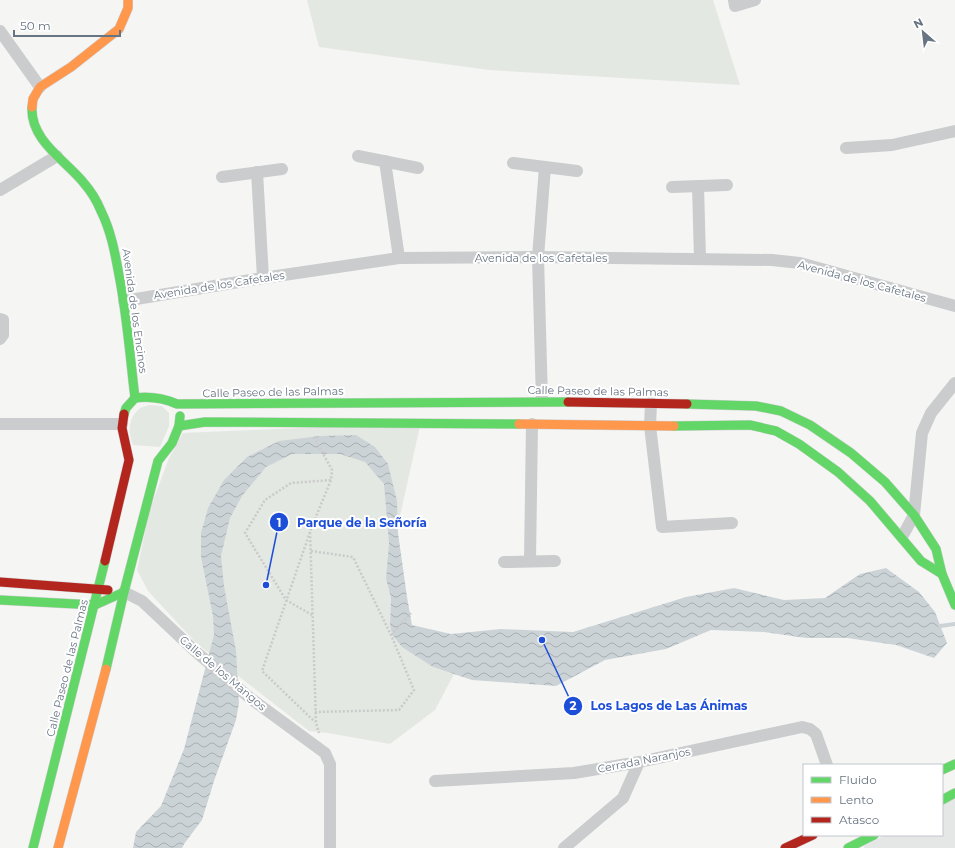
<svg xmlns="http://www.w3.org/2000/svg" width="955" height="848" font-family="Montserrat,sans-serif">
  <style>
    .built { fill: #e5e7e6 }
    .green { fill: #e4e8e2 }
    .water { fill: url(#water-waves) }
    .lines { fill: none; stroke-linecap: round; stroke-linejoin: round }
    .stream { stroke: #ccd3d6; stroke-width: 4 }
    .fast-casing { stroke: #d1d1d2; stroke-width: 10 }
    .slow-casing { stroke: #d1d1d2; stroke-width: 10 }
    .jam-casing { stroke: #d1d1d2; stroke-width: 10 }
    .path { stroke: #c9caca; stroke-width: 2.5; stroke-dasharray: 2 2; stroke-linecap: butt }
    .street { stroke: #cacccd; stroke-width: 12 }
    .fast { stroke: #63d668; stroke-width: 9 }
    .slow { stroke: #ff974d; stroke-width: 9 }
    .jam { stroke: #b3261e; stroke-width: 9 }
    .labels { text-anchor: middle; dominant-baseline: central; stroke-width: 4; stroke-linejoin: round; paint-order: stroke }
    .street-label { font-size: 11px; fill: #677482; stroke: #fff }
    .leader { fill: none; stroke: #1d4ed8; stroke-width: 1.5 }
    .callout-dot { fill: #1d4ed8; stroke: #fff; stroke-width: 1.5 }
    .mark-label { font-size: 12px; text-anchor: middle; font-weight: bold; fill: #fff }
    .callout-label { font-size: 12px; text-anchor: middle; font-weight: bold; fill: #1d4ed8; stroke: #fff; stroke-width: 4; stroke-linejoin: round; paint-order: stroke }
  </style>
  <defs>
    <pattern id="water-waves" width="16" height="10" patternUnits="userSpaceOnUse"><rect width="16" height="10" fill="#ccd3d6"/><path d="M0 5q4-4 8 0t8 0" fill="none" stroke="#a9b0b3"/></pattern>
  </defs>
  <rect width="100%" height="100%" fill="#f5f5f4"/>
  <polygon class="built" points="955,798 955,848 864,848 864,846 885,835 942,835 942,805"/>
  <g class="green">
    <polygon points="307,0 713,0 740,85 489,70 319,47"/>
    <path d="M150,405L162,406L169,413V426L160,447L133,445C128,433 128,419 138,410C141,407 146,406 150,405Z"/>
    <polygon points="420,426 386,579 391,598 390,625 392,634 433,667 454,674 435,710 390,744 328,733 309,731 196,643 148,591 137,570 150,509 169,458 183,433 321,427"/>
  </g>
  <polygon class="water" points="356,435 375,447 388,464 397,501 398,533 407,597 412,625 451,634 501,629 573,632 686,597 734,588 784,600 825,598 860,574 886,568 919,592 935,612 947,643 934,658 896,645 847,638 806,638 764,632 711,630 666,649 605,660 556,686 472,680 433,667 402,647 392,634 390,625 391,598 386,579 389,543 384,484 365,462 340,454 292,454 266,467 242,496 230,518 221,556 224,586 236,651 239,703 236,720 214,781 202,820 184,844 182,848 133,848 136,832 161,806 184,749 214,635 213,616 201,557 201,533 208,508 224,480 247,457 279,441 320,436"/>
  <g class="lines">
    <polyline class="stream" points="940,626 955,624"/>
    <g class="fast-casing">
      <g id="fast">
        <path d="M32,107C30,140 65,160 83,182C90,190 97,201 101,211C111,231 115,253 119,275C127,315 130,357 135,398"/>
        <polyline points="687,404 756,406 781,411 810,425 851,453 885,482 914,515 936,549 942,574 955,605"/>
        <path d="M124,414L126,408L135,398C150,396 163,398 177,404L568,402"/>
        <polyline points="179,426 205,422 519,424"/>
        <polyline points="674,426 750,425 776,431 799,444 838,472 870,501 921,561 942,574"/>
        <polyline points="0,600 95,605 124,592"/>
        <polyline points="106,669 124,592 158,461 172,443 179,426 180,416"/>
        <polyline points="942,770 955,764"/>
        <polyline points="942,800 955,793"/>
        <polyline points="33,848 105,561"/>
        <polyline points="848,848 874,835"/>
      </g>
    </g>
    <g class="slow-casing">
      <g id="slow">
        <polyline points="32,107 33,99 40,87 71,67 119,29 128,8 128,0"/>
        <polyline points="519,424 674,426"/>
        <polyline points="58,848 106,669"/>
      </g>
    </g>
    <g class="jam-casing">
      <g id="jam">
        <polyline points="568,402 687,404"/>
        <polyline points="105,561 129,460 122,428 124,414"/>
        <polyline points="0,582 108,590"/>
        <polyline points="785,848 813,835"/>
      </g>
    </g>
    <g class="path">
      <polyline points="314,437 332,470 331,480 310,531 316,723 319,733"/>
      <polyline points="310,532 262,671 315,722"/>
      <polyline points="311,551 353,557 391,635 414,690 399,710 315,712"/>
      <polyline points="312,615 286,600 245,533 265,500 291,483 331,480"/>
      <polyline points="391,635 411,613"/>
    </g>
    <g class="street">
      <polyline points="734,0 735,6 755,0"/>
      <polyline points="0,31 40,87"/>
      <polyline points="846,148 892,145 955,131"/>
      <polyline points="358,156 418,168"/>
      <polyline points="385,161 399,258"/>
      <polyline points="513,163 577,171"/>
      <polyline points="257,172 263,278"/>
      <polyline points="222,177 282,169"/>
      <polyline points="698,186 700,259"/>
      <polyline points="672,187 727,185"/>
      <polyline points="0,190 57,156"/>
      <polyline points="124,301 263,278 399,258 538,257 772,260 800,263 955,306"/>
      <polyline points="0,319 3,320 3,335 0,339"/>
      <polyline points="542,401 538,257 545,167"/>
      <polyline points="651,403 650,426 662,527 732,523"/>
      <polyline points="0,424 122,424"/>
      <polyline points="902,537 914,515 922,433 931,413 955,383"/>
      <polyline points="530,561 532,424"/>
      <polyline points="504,562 555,561"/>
      <polyline points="124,592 142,601 195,651 250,698 325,753 330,764 330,848"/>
      <polyline points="435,781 574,773 639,762 802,727 810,729 816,734 827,765"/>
      <polyline points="564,848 623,798 639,762"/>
    </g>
    <use href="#fast" class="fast"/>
    <use href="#slow" class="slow"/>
    <use href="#jam" class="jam"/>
  </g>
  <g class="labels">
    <g class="street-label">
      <text x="541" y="258">Avenida de los Cafetales</text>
      <text transform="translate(862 281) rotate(15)">Avenida de los Cafetales</text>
      <text transform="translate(219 285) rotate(-9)">Avenida de los Cafetales</text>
      <text transform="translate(135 311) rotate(82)">Avenida de los Encinos</text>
      <text transform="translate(598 391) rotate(1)">Calle Paseo de las Palmas</text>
      <text transform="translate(273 392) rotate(-1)">Calle Paseo de las Palmas</text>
      <text transform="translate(67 668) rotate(-76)">Calle Paseo de las Palmas</text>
      <text transform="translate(223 673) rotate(40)">Calle de los Mangos</text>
      <text transform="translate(644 760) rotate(-11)">Cerrada Naranjos</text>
    </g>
  </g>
  <path class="leader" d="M266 585L279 522M542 640L573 706"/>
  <g class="callout-dot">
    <circle cx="266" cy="585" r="4"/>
    <circle cx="542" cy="640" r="4"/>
    <circle cx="279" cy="522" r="10"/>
    <circle cx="573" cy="706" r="10"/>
  </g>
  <g class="mark-label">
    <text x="279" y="527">1</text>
    <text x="573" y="710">2</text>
  </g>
  <g class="callout-label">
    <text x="362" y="527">Parque de la Señoría</text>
    <text x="669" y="710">Los Lagos de Las Ánimas</text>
  </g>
  <rect x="803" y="764" width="140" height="72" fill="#ffffff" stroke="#c2c7cd"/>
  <rect x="811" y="777" width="20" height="6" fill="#63d668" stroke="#c2c7cd"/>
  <text x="839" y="784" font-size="12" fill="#677482">Fluido</text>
  <rect x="811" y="797" width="20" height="6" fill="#ff974d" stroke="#c2c7cd"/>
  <text x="839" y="804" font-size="12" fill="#677482">Lento</text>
  <rect x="811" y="817" width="20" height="6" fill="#b3261e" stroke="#c2c7cd"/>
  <text x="839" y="824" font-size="12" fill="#677482">Atasco</text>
  <g transform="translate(923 32) rotate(332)" stroke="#ffffff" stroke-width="3" paint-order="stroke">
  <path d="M0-3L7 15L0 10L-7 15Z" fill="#677482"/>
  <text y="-6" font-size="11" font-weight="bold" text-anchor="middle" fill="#677482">N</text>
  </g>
  <path d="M14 30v6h106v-6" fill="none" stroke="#677482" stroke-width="2"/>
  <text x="20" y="30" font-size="12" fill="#677482" stroke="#ffffff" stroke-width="3" paint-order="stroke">50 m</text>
</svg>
